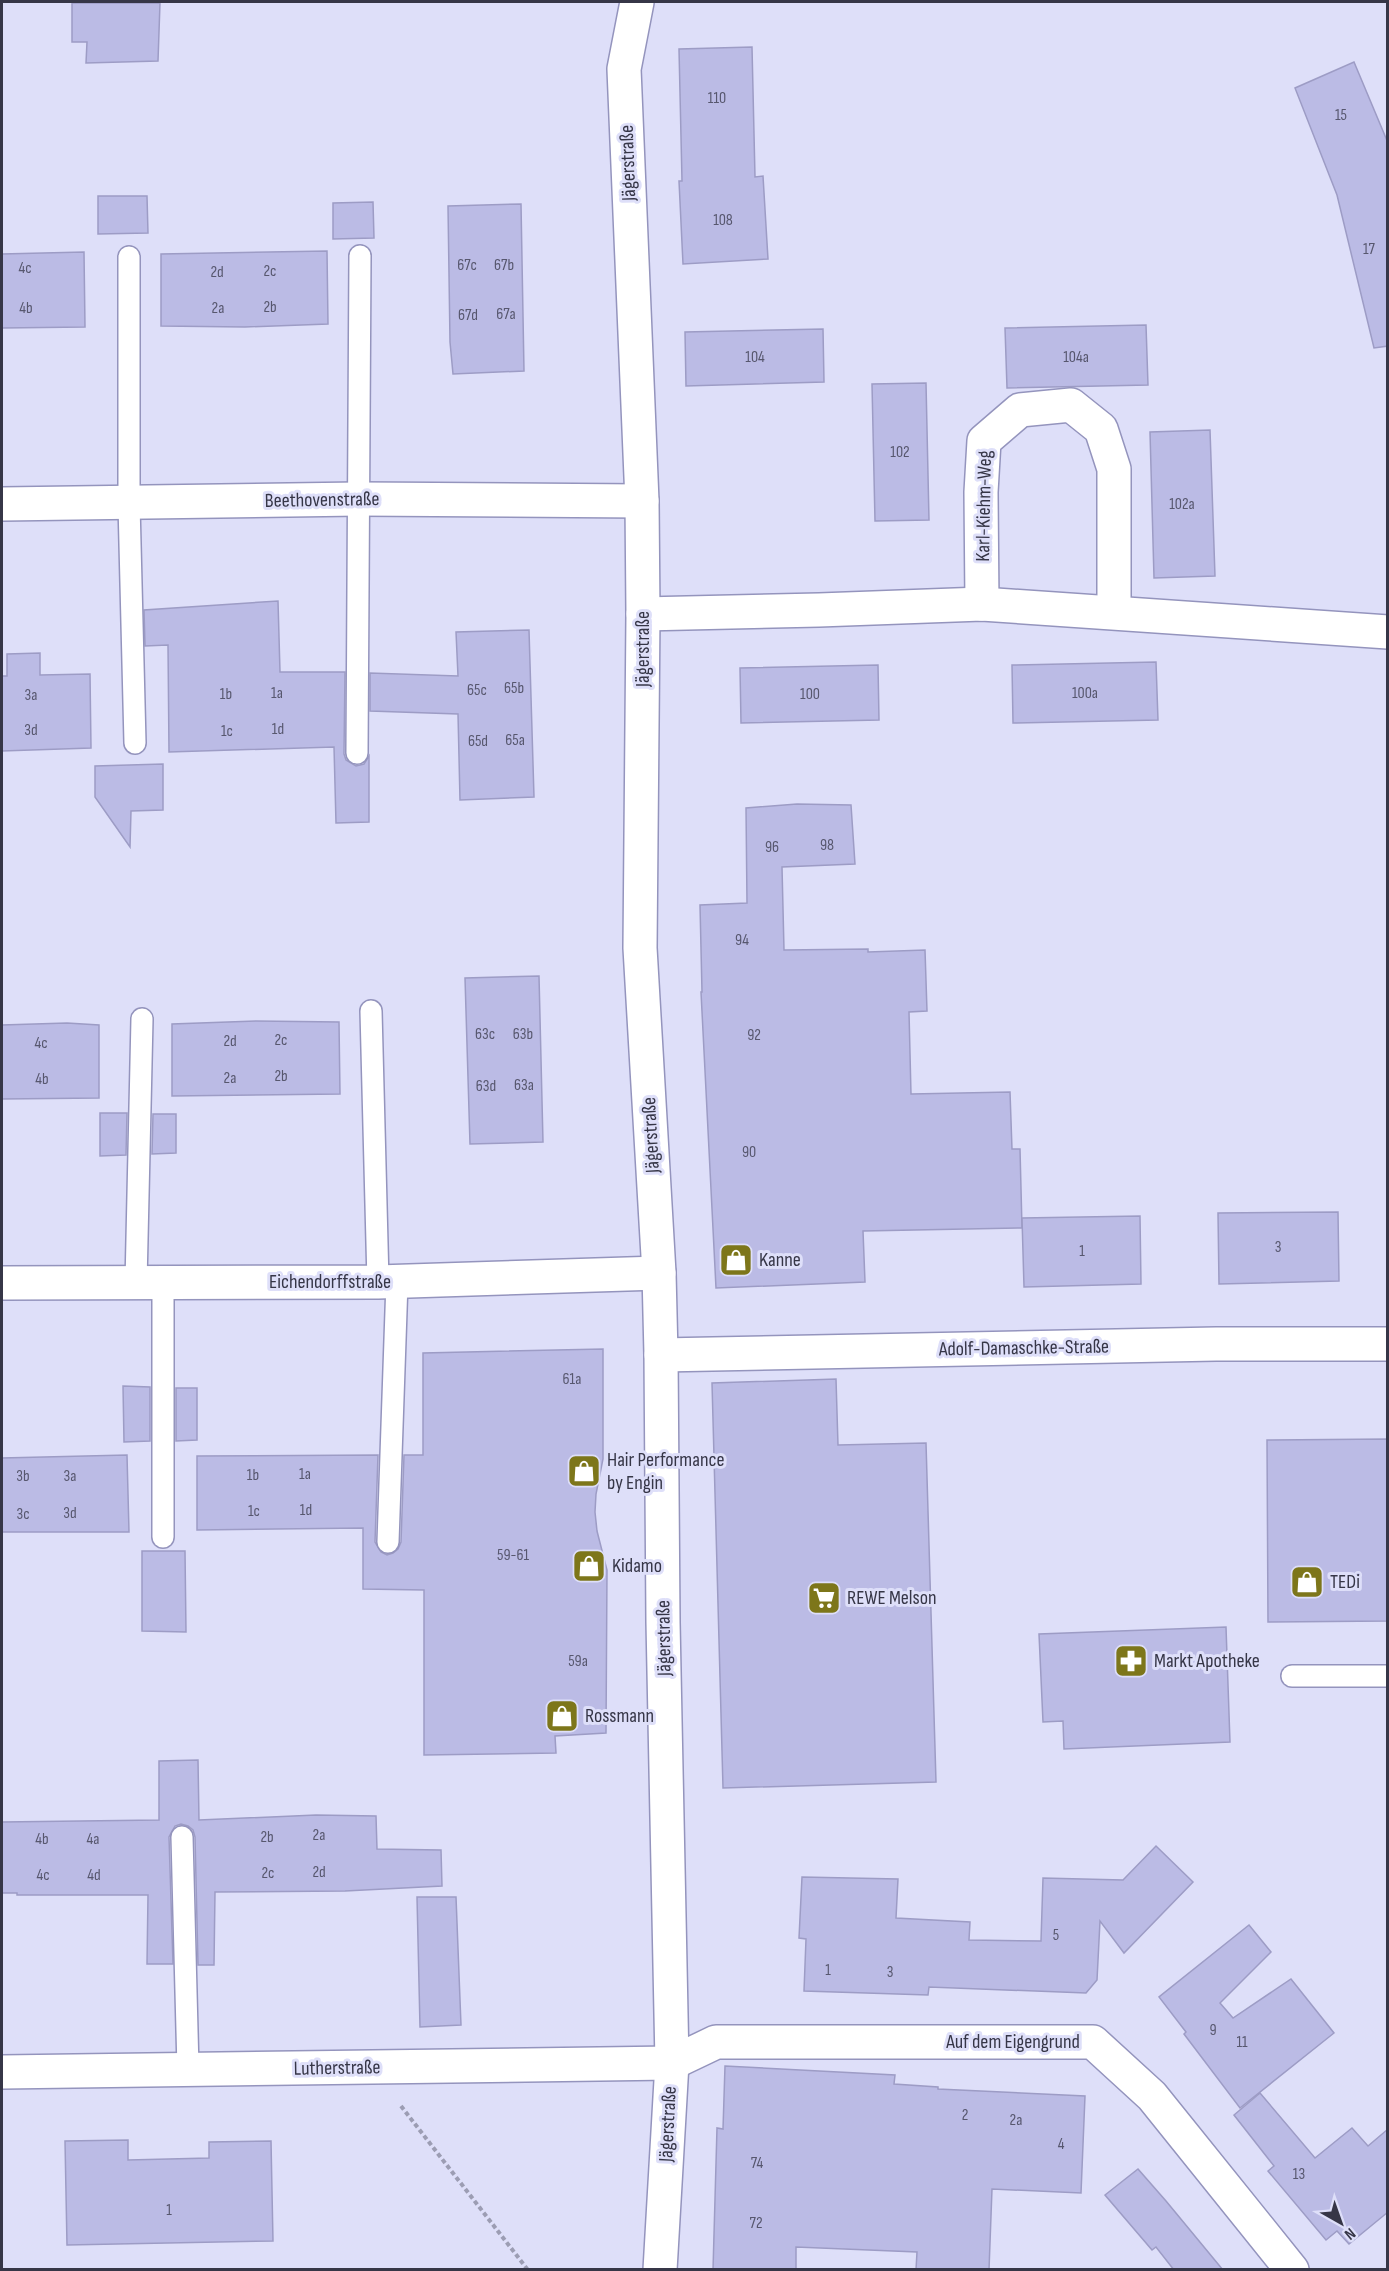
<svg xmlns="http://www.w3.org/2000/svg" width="1389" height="2271" font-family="'Sofia Sans Condensed',sans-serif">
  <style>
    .building { fill: #bbbbe5; stroke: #9d9cc5; stroke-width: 1.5 }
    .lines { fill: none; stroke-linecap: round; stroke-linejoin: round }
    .service-casing { stroke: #9494bd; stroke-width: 24 }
    .minor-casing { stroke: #9494bd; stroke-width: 36 }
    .tertiary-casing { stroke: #9494bd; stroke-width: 36 }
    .path { stroke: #9c9db3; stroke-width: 4; stroke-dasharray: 4.5 3; stroke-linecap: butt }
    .service { stroke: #fff; stroke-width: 21 }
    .minor { stroke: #fff; stroke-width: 33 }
    .tertiary { stroke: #fff; stroke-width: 33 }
    .labels { text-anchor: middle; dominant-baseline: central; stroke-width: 6; stroke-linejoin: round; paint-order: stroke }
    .number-label { font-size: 16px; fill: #57576e }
    .street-label { font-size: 20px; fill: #363647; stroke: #dedff9 }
    .poi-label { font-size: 20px; fill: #363647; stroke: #dedff9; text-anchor: start }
  </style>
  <rect width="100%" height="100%" fill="#dedff9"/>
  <g class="building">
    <polygon points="72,3 160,3 158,61 86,63 87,42 72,42"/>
    <polygon points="752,47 755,177 763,176 768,259 683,264 679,181 682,181 679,49"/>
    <polygon points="1354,62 1388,143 1388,346 1374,348 1337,195 1295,88"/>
    <polygon points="98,196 147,196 148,233 98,234"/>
    <polygon points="373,202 374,238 333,239 333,203"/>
    <polygon points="521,204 524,371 453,374 450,342 448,206"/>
    <polygon points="327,251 328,324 245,327 161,326 161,254"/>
    <polygon points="84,252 85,327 2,328 2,254"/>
    <polygon points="1146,325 1148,385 1007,388 1005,328"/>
    <polygon points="823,329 824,382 686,386 685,332"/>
    <polygon points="926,383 929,520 875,521 872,384"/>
    <polygon points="1210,430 1215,576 1154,578 1150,432"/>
    <polygon points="278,601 280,672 345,672 344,754 346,760 356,766 364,764 369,756 369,822 336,823 334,747 169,752 168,645 145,646 144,610"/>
    <polygon points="529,630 534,797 460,800 458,714 370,711 370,673 458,676 456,632"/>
    <polygon points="40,653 40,675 90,674 91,748 2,751 2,676 7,676 7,654"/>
    <polygon points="1156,662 1158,720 1013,723 1012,665"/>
    <polygon points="878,665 879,720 741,723 740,668"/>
    <polygon points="163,764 163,810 131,811 130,847 95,797 95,766"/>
    <polygon points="797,804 851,805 855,864 782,867 784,950 868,949 868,952 925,950 927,1011 909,1012 911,1094 1010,1092 1012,1149 1020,1149 1022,1228 863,1231 865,1282 716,1288 701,992 702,992 700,905 747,903 746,808"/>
    <polygon points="539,976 543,1142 470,1144 465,978"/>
    <polygon points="256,1021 339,1022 340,1094 172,1096 172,1024"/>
    <polygon points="67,1023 99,1025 99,1098 2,1099 2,1025"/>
    <polygon points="100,1113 127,1113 126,1155 100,1156"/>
    <polygon points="153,1114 176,1114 176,1153 152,1154"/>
    <polygon points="1338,1212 1339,1281 1219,1284 1218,1213"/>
    <polygon points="1140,1216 1141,1284 1024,1287 1022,1218"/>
    <polygon points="603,1349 603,1459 596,1494 595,1512 597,1531 607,1570 606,1733 555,1736 556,1753 424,1755 424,1590 363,1589 363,1528 197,1530 197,1456 378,1455 375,1542 381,1552 387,1555 393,1553 398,1549 401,1542 404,1455 423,1455 423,1353"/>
    <polygon points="836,1379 838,1445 926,1443 936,1782 723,1788 712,1383"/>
    <polygon points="123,1386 150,1387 150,1441 124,1442"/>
    <polygon points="176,1388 197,1388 197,1440 176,1441"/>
    <polygon points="1388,1439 1388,1621 1268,1622 1267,1440"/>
    <polygon points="127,1455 129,1532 2,1532 2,1458"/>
    <polygon points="142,1551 185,1551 186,1632 142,1631"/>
    <polygon points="1226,1627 1230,1742 1064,1749 1063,1721 1043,1722 1039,1634"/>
    <polygon points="198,1760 199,1820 316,1815 376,1816 377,1849 441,1850 442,1886 345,1891 215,1892 214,1965 198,1965 195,1837 193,1830 188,1826 181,1824 175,1826 169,1837 173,1964 147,1964 148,1895 17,1895 17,1893 2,1893 2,1822 159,1820 159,1761"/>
    <polygon points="1156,1846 1193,1882 1124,1953 1100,1921 1097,1980 1086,1993 929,1987 928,1995 804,1991 806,1939 799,1938 802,1877 898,1879 896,1918 970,1922 969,1940 1041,1941 1043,1878 1123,1880"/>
    <polygon points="417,1897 456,1897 461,2025 420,2027"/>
    <polygon points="1249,1925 1271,1952 1220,2003 1233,2018 1291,1979 1334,2033 1240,2108 1184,2034 1186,2032 1159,1997"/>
    <polygon points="725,2066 895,2075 894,2084 938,2087 938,2089 1085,2096 1081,2193 992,2189 989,2270 916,2270 917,2252 796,2247 796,2270 713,2270 717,2128 723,2129"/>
    <polygon points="1260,2093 1315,2158 1352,2128 1368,2146 1388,2129 1388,2212 1349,2244 1337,2231 1326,2240 1268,2171 1274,2166 1234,2115"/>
    <polygon points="128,2140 128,2160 209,2158 209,2142 271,2141 273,2241 67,2245 65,2141"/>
    <polygon points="1138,2169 1166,2201 1223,2270 1174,2270 1156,2247 1152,2250 1105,2195"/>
  </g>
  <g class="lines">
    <g class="service-casing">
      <g id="service">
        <polyline points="129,257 129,504 135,743"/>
        <polyline points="357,753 360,256"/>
        <polyline points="371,1011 378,1282"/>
        <polyline points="163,1282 163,1537"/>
        <polyline points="136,1283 142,1019"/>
        <polyline points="388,1542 397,1282"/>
        <polyline points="1292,1676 1388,1676"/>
        <polyline points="182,1837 188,2069"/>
      </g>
    </g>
    <g class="minor-casing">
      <g id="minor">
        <polyline points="2,504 359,499 642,501"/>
        <polyline points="982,604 981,492 984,441 1020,410 1071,405 1101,429 1114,469 1114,612"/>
        <polyline points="643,614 819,610 982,604 1388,632"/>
        <polyline points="2,1283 378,1282 659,1273"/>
        <polyline points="661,1355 1216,1344 1388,1344"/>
        <polyline points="2,2072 672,2063 716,2042 1093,2042 1152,2096 1292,2270"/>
      </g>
    </g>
    <g class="tertiary-casing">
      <polyline id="tertiary" points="637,2 624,69 642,501 643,614 640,948 659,1273 661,1355 663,1622 672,2063 660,2270"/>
    </g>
    <polyline class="path" points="401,2106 528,2270"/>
    <use href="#service" class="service"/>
    <use href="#minor" class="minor"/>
    <use href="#tertiary" class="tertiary"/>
  </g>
  <defs>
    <g id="shop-square" transform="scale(1.725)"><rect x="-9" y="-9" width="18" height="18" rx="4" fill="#7d761a" stroke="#dedff9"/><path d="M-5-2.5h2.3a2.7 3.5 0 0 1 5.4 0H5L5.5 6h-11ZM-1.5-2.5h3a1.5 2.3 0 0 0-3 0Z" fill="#fff"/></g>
    <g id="supermarket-square" transform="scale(1.725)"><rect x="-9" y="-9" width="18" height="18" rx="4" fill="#7d761a" stroke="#dedff9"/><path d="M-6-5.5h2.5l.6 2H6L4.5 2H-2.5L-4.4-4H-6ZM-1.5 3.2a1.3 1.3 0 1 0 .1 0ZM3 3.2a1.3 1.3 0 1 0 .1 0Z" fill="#fff"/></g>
    <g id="pharmacy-square" transform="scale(1.725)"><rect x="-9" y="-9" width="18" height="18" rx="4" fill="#7d761a" stroke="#dedff9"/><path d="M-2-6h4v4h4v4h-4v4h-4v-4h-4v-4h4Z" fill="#fff"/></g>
  </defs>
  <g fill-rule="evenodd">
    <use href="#shop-square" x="736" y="1260"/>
    <use href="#shop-square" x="584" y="1471"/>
    <use href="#shop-square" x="589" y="1566"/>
    <use href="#shop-square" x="1307" y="1582"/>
    <use href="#supermarket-square" x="824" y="1598"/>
    <use href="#pharmacy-square" x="1131" y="1661"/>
    <use href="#shop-square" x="562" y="1716"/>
  </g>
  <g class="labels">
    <g class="number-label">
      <text x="717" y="98">110</text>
      <text x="1341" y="115">15</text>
      <text x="723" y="220">108</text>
      <text x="1369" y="249">17</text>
      <text x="467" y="265">67c</text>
      <text x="504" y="265">67b</text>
      <text x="25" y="268">4c</text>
      <text x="270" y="271">2c</text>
      <text x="217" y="272">2d</text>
      <text x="270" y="307">2b</text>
      <text x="26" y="308">4b</text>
      <text x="218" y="308">2a</text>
      <text x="506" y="314">67a</text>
      <text x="468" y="315">67d</text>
      <text x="755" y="357">104</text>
      <text x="1076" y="357">104a</text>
      <text x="900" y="452">102</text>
      <text x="1182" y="504">102a</text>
      <text x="514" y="688">65b</text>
      <text x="477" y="690">65c</text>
      <text x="277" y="693">1a</text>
      <text x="1085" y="693">100a</text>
      <text x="226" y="694">1b</text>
      <text x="810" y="694">100</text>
      <text x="31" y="695">3a</text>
      <text x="278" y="729">1d</text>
      <text x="31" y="730">3d</text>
      <text x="227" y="731">1c</text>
      <text x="515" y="740">65a</text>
      <text x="478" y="741">65d</text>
      <text x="827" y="845">98</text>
      <text x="772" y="847">96</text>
      <text x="742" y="940">94</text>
      <text x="485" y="1034">63c</text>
      <text x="523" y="1034">63b</text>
      <text x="754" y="1035">92</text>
      <text x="281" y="1040">2c</text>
      <text x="230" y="1041">2d</text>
      <text x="41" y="1043">4c</text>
      <text x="281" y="1076">2b</text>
      <text x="230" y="1078">2a</text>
      <text x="42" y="1079">4b</text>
      <text x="524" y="1085">63a</text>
      <text x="486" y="1086">63d</text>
      <text x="749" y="1152">90</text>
      <text x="1278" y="1247">3</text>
      <text x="1082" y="1251">1</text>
      <text x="572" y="1379">61a</text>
      <text x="305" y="1474">1a</text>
      <text x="253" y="1475">1b</text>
      <text x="23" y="1476">3b</text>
      <text x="70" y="1476">3a</text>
      <text x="306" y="1510">1d</text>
      <text x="254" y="1511">1c</text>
      <text x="70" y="1513">3d</text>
      <text x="23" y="1514">3c</text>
      <text x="513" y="1555">59-61</text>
      <text x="578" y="1661">59a</text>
      <text x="319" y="1835">2a</text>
      <text x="267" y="1837">2b</text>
      <text x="42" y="1839">4b</text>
      <text x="93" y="1839">4a</text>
      <text x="319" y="1872">2d</text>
      <text x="268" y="1873">2c</text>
      <text x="43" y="1875">4c</text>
      <text x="94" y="1875">4d</text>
      <text x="1056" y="1935">5</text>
      <text x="828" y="1970">1</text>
      <text x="890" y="1972">3</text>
      <text x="1213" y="2030">9</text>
      <text x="1242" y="2042">11</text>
      <text x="965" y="2115">2</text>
      <text x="1016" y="2120">2a</text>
      <text x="1061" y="2144">4</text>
      <text x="757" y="2163">74</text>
      <text x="1299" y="2174">13</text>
      <text x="169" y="2210">1</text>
      <text x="756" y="2223">72</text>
    </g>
    <g class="street-label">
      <text transform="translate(628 163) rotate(-92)">Jägerstraße</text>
      <text transform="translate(322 500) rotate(-1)">Beethovenstraße</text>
      <text transform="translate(984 506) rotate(-89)">Karl-Kiehm-Weg</text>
      <text transform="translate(643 649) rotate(-90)">Jägerstraße</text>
      <text transform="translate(651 1135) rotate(-93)">Jägerstraße</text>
      <text x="330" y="1282">Eichendorffstraße</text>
      <text transform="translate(1024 1348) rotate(-1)">Adolf-Damaschke-Straße</text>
      <text transform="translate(664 1638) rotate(-91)">Jägerstraße</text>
      <text x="1013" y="2042">Auf dem Eigengrund</text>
      <text transform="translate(337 2068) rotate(-1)">Lutherstraße</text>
      <text transform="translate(668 2124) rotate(-87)">Jägerstraße</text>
    </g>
    <g class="poi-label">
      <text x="759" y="1260">Kanne</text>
      <text x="607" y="1460">Hair Performance<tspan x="607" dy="23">by Engin</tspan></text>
      <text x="612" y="1566">Kidamo</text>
      <text x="1330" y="1582">TEDi</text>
      <text x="847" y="1598">REWE Melson</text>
      <text x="1154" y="1661">Markt Apotheke</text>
      <text x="585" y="1716">Rossmann</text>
    </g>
  </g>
  <rect width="1389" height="2271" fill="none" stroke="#363647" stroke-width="6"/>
  <g transform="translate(1341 2223) rotate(140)" stroke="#dedff9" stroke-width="4.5" paint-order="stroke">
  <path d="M0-4.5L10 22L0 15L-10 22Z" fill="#363647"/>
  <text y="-9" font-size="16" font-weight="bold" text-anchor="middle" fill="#363647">N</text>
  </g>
</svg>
